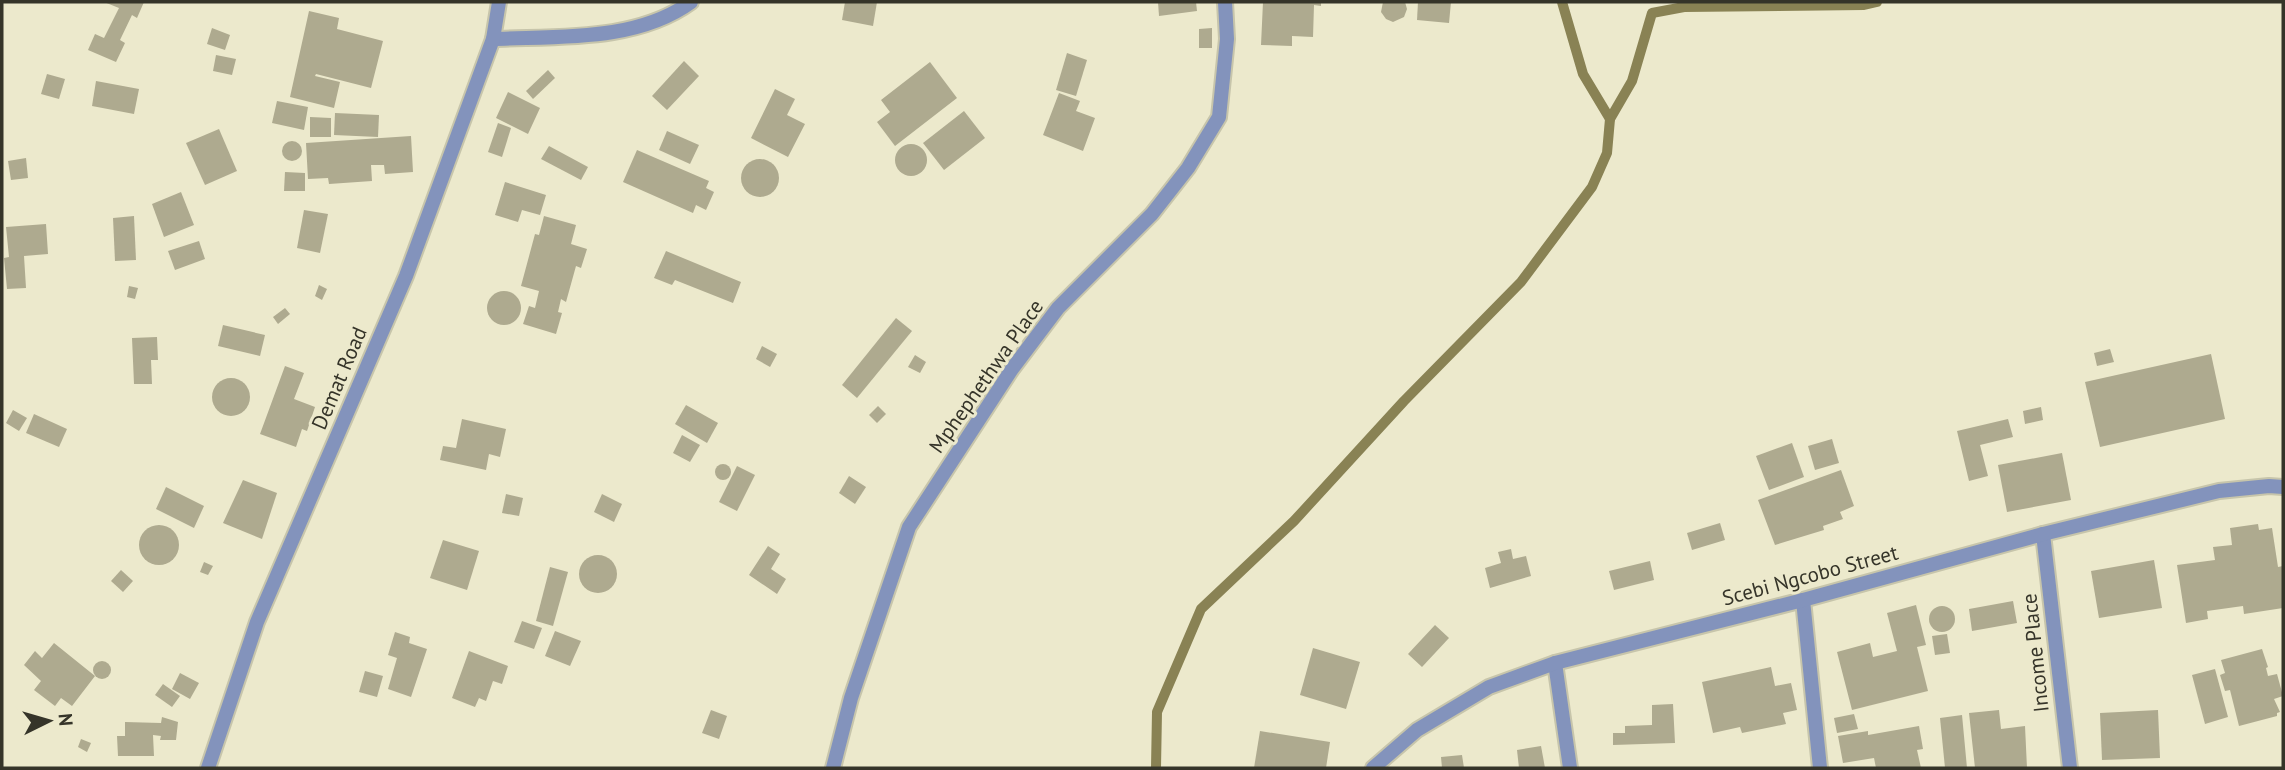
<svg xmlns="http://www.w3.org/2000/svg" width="2285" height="770" font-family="'PT Sans',sans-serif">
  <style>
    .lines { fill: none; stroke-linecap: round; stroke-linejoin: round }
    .stream { stroke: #898254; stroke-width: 10 }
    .building { fill: #aeaa8f }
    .minor-casing { stroke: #c7c5ab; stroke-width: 18 }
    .tertiary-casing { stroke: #c7c5ab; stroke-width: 18 }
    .minor { stroke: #8393bc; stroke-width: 14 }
    .tertiary { stroke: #8393bc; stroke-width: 14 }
    .labels { text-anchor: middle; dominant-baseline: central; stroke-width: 6; stroke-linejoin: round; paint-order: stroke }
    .street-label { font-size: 21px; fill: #353429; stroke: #ece9cc }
  </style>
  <rect width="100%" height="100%" fill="#ece9cc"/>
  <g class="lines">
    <g class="stream">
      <polyline points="1562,2 1583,74 1610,119"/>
      <polyline points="1156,768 1157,712 1201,609 1294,521 1404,401 1521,282 1592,187 1607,153 1610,119 1632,81 1652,13 1684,7 1864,5 1877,2"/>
    </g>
  </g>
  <g class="building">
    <polygon points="104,2 144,2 137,18 132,15 120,40 125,43 116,62 88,50 95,34 104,38 119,8"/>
    <polygon points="845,2 877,2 873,26 842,20"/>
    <polygon points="1158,2 1196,2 1197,11 1159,16"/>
    <polygon points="1263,2 1321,2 1321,6 1314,5 1313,37 1292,36 1292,46 1261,45"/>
    <polygon points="1383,2 1405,2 1407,9 1404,17 1393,22 1386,19 1381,12"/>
    <polygon points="1418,2 1451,2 1449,23 1417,20"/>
    <polygon points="309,11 339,18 337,29 383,41 371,88 316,74 315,76 340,82 334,108 290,97"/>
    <polygon points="212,28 230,35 225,50 207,44"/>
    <polygon points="1212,28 1212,48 1199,48 1199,29"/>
    <polygon points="1067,53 1087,60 1076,96 1056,90"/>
    <polygon points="216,55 236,59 232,75 213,71"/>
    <polygon points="684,61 699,76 667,110 652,96"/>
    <polygon points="930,62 957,98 895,146 877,122 890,112 881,100"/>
    <polygon points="548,70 555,78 533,99 526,91"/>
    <polygon points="47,74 65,79 59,99 41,94"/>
    <polygon points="96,81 139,89 134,114 92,106"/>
    <polygon points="775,89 795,99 787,115 805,124 788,157 751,138"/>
    <polygon points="508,92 540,108 528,134 496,118"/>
    <polygon points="1059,93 1080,101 1076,111 1095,118 1083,151 1043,135"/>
    <polygon points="277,101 308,107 304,130 272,123"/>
    <polygon points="964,111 985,138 944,170 923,143"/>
    <polygon points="335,113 379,115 378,137 334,135"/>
    <polygon points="310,117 331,118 331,137 310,137"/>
    <polygon points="498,123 511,128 502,157 488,152"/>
    <polygon points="219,129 237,171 205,185 186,143"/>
    <polygon points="667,131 699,145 690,164 659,150"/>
    <polygon points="411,136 413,172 385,174 384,165 371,165 372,181 329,184 328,178 308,179 306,143"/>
    <circle cx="292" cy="151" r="10"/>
    <circle cx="911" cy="160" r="16"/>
    <polygon points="549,146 588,167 581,180 541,159"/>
    <polygon points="637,150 709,181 706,188 714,192 706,210 696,205 693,213 623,182"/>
    <polygon points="26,158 28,178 11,180 8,161"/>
    <circle cx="760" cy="178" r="19"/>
    <polygon points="285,172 305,173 305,191 284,191"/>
    <polygon points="505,182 546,195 540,215 522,210 518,222 495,215"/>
    <polygon points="181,192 194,225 164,237 152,204"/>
    <polygon points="304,210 328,214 320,253 297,248"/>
    <polygon points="134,216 136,260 115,261 113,218"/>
    <polygon points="544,216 576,225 571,244 587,249 581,268 576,266 566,302 561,299 558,312 562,313 556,334 523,324 529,306 535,308 539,291 521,286 535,234 539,235"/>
    <polygon points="46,224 48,254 24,256 26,288 7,289 4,258 9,257 6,227"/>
    <polygon points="199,241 205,259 175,270 168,251"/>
    <polygon points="666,251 741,282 733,303 675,280 672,285 654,278"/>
    <polygon points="319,285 327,289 322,300 315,296"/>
    <polygon points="129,286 138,288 135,299 127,297"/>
    <circle cx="504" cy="308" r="17"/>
    <polygon points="285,308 290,314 278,324 273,317"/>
    <polygon points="896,318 912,331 857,398 842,385"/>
    <polygon points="223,325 265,335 260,356 218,346"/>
    <polygon points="157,337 158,360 151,360 152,384 134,384 132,338"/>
    <polygon points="762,346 777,354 770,367 756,359"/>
    <polygon points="2110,349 2114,362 2097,366 2094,353"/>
    <polygon points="2211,354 2225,419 2100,447 2085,382"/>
    <polygon points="915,355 926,362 920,373 908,367"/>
    <polygon points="285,366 304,373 294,399 315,407 307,431 302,429 296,447 260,434"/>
    <circle cx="231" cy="397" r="19"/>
    <polygon points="686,405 718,423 707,443 675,424"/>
    <polygon points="878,406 886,414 877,423 869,415"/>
    <polygon points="2041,407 2043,420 2025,424 2023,411"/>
    <polygon points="13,410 27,418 19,431 6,423"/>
    <polygon points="34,414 67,429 59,447 26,433"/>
    <polygon points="462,419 506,429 500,457 489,454 486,470 440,460 443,446 456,448"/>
    <polygon points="2008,419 2013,437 1980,445 1988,476 1969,481 1957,431"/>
    <polygon points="682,435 700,445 690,462 673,453"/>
    <polygon points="1832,439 1839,463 1815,470 1808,446"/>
    <polygon points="1792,443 1804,477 1769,490 1756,456"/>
    <polygon points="2062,453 2071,500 2007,512 1998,465"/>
    <circle cx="723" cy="472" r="8"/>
    <polygon points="737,466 755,475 737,511 719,502"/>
    <polygon points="1841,470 1854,506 1840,512 1843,519 1823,526 1824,530 1775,545 1758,500"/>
    <polygon points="849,476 866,487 855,504 839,493"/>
    <polygon points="243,480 277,493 262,539 223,523"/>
    <polygon points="166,487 204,506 194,528 156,509"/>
    <polygon points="506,494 523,498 519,516 502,513"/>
    <polygon points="602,494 622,504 614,522 594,512"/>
    <polygon points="1720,523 1725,540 1692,550 1687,533"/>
    <polygon points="2258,524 2259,530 2272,528 2278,567 2283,566 2283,608 2244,614 2243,606 2207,611 2208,619 2186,623 2177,565 2215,560 2213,547 2232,545 2230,528"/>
    <circle cx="159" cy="545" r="20"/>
    <polygon points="443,540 479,551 467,590 430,578"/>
    <polygon points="768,546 780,554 771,569 786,579 777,594 749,575"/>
    <polygon points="1511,549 1513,559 1526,556 1531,576 1490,588 1485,568 1501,563 1498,552"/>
    <circle cx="598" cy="574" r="19"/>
    <polygon points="2154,560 2162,608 2099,618 2091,571"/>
    <polygon points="1650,561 1654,580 1614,590 1609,571"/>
    <polygon points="204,562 213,566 208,575 200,572"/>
    <polygon points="550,567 568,572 553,626 536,621"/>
    <polygon points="121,570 133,581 123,592 111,581"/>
    <polygon points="2013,601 2017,623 1972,631 1969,609"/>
    <polygon points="1916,605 1926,645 1917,647 1928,691 1852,710 1837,652 1870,643 1873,657 1897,651 1887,613"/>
    <circle cx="1942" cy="619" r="13"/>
    <polygon points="522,621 542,628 534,649 514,642"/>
    <polygon points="1435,625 1449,638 1422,667 1408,654"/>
    <polygon points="555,631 581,641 570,666 545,656"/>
    <polygon points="395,632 410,637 409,643 427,649 411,697 388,689 397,658 388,655"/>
    <polygon points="1947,634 1950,653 1935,655 1932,636"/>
    <polygon points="54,643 95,676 72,706 61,698 55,706 34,690 41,681 24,665 35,651 42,658"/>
    <polygon points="1313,648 1360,662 1346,709 1300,695"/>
    <polygon points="2262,649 2268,667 2266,668 2268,676 2277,674 2283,696 2274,699 2280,712 2277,713 2277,716 2239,726 2230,690 2225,691 2220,675 2225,673 2221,660"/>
    <polygon points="469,651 508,666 502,684 493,681 486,701 479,698 475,707 452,698"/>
    <circle cx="102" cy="670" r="9"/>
    <polygon points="1771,667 1775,686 1791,683 1797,710 1783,713 1786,724 1742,733 1740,727 1713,733 1702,682"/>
    <polygon points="2215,669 2228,717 2205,724 2192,675"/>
    <polygon points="365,671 383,676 377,697 359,692"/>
    <polygon points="180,673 199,683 190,699 172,689"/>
    <polygon points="163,684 180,696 172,707 155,695"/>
    <polygon points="1673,704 1675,743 1613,745 1613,733 1625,733 1625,726 1652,725 1652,705"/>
    <polygon points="711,710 727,716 719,739 702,733"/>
    <polygon points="1999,710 2001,729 2025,726 2027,768 1975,768 1969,713"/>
    <polygon points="2158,710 2160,758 2102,760 2100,713"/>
    <polygon points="1854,714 1858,729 1837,733 1834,718"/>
    <polygon points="1962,715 1967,768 1945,768 1940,718"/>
    <polygon points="162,717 178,722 176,740 160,740 161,736 153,735 154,756 118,756 117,736 125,736 125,722 161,723"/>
    <polygon points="1919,726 1923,749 1917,750 1921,768 1876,768 1874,758 1843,763 1838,736 1868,731 1868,735"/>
    <polygon points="1260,731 1330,742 1326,768 1254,768"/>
    <polygon points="81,739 91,743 87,752 78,747"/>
    <polygon points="1541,746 1545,768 1519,768 1517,750"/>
    <polygon points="1462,755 1464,768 1442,768 1441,757"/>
  </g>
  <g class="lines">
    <g class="minor-casing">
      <g id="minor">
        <path d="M493,39C558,36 636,42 691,2"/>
        <polyline points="2043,534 2070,768"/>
        <polyline points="1803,600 1820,768"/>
        <polyline points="1555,663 1570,768"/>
        <polyline points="833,768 851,698 909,527 1012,369 1058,308 1152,214 1188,168 1219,117 1227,39 1225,2"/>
        <polyline points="1373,768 1417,730 1489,687 1555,663 1803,600 2043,534 2219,491 2269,486 2283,487"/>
      </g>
    </g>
    <g class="tertiary-casing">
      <polyline id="tertiary" points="208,768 257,622 406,276 493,39 499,2"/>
    </g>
    <use href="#minor" class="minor"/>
    <use href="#tertiary" class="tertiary"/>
  </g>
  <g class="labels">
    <g class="street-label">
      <text transform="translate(986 376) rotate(-55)">Mphephethwa Place</text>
      <text transform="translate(339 378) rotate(-67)">Demat Road</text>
      <text transform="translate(1810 575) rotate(-15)">Scebi Ngcobo Street</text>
      <text transform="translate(2035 653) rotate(-96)">Income Place</text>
    </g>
  </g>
  <rect width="2285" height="770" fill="none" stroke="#353429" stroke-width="7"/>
  <g transform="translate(49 721) rotate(85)" stroke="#ece9cc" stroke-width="5" paint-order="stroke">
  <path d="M0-5L12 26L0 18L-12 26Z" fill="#353429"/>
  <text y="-10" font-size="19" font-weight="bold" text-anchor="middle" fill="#353429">N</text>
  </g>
</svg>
